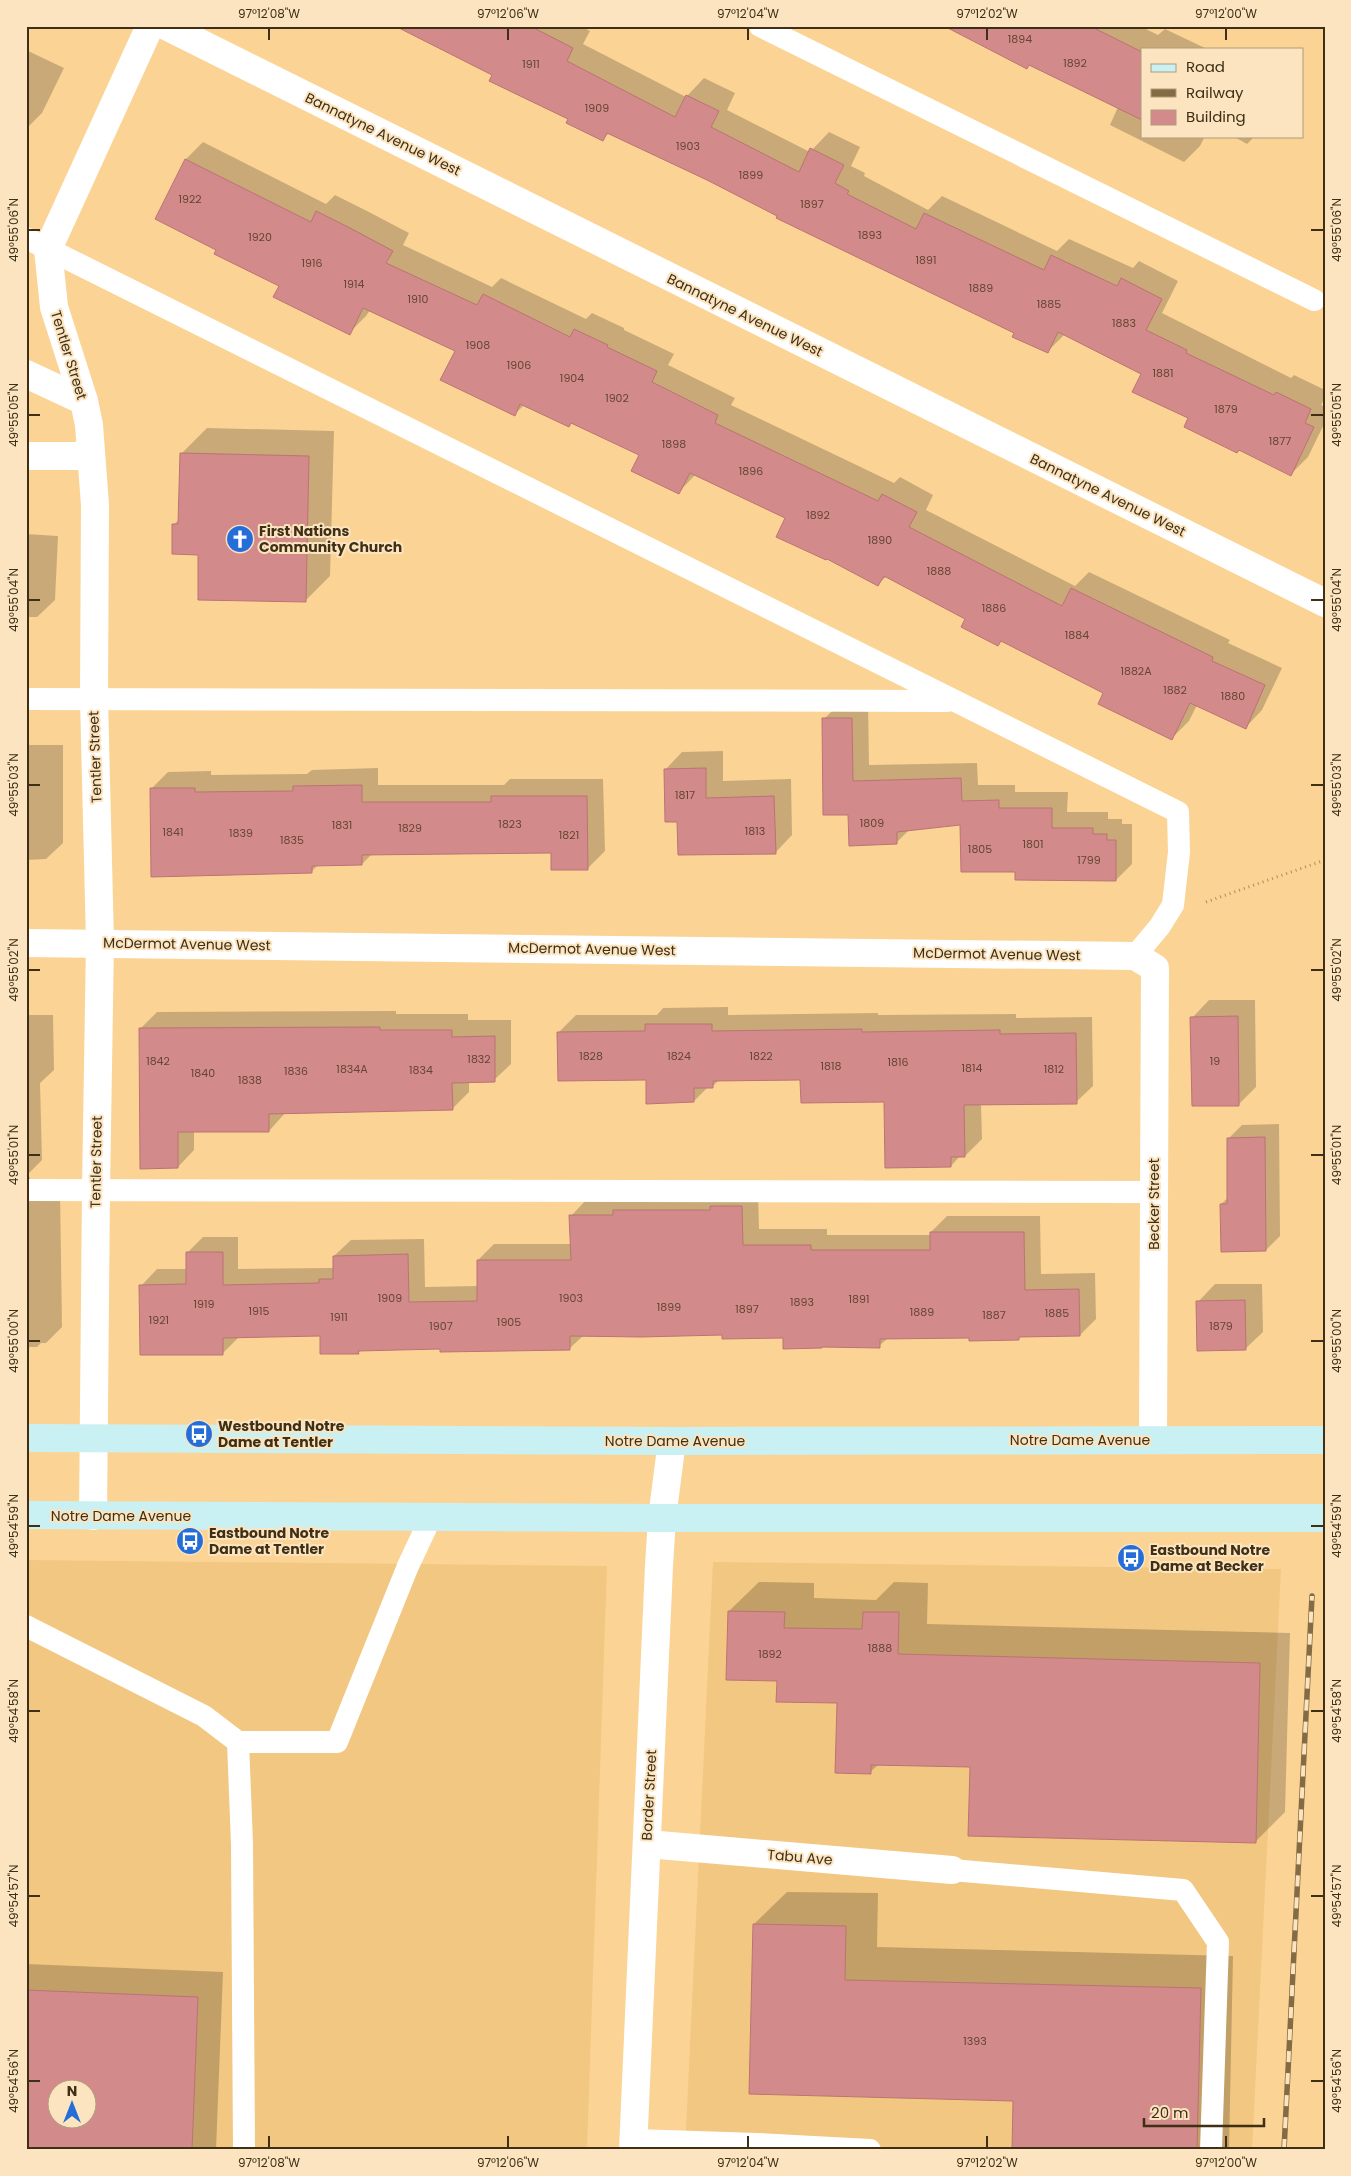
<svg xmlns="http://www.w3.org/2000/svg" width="1351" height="2176" font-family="Poppins,sans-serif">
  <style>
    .built { fill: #f2c781; fill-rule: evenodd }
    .shadow { fill: #0003; fill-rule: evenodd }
    .building { fill: #d38a8a; stroke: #bb7374; fill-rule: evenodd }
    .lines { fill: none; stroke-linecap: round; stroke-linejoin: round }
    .path { stroke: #aa8e5f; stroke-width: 3; stroke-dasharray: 1 4; stroke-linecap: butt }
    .service { stroke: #fff; stroke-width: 22 }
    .minor { stroke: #fff; stroke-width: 28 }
    .secondary { stroke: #c9f1f3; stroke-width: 28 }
    .rail-casing { stroke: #836b44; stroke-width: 5.5 }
    .rail { stroke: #fbe4bf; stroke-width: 4; stroke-dasharray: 11; stroke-linecap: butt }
    .ticks { fill: none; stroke: #3e2f16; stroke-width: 2 }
    .labels { text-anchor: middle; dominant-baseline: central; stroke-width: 4; stroke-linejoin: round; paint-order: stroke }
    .number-label { font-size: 11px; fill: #634633 }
    .street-label { font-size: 14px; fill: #3e2f16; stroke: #fbe4bf }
    .poi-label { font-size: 14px; font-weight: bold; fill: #3e2f16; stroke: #fbe4bf; text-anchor: start }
    .neatline { fill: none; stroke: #3e2f16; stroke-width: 2 }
    .ticks-label { font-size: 12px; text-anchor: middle; fill: #3e2f16 }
  </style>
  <rect width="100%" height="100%" fill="#fbd495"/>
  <g class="built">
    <path d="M26,1560L607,1566L587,2150H26ZM58,2088H88V2118H58Z"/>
    <polygon points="713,1562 1281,1569 1252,2150 685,2150"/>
  </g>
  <g class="shadow">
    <polygon points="411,26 581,26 590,31 583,44 686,97 704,78 735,93 727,110 810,152 829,132 860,147 851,166 865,173 864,176 928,210 942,196 1057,251 1069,239 1133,268 1139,261 1178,281 1162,313 1291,378 1294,375 1325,390 1325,398 1321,405 1325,407 1325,422 1308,457 1291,474 1186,426 1190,417 1142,374 1065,334 1047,352 1016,333 708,179 609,133 603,139"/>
    <polygon points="947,26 1140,26 1158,35 1165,29 1207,49 1142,49 1142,136 1205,136 1200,146 1184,162 1110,125 1118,107"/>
    <polygon points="26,50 64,68 42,113 26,129"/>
    <polygon points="1233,136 1255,136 1247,144"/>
    <polygon points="203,142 326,204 335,195 367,211 409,233 403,245 492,287 501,278 586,319 592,313 624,328 624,330 674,354 668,365 735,398 731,405 894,483 900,477 933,495 926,510 1075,586 1089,572 1230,640 1228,643 1282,668 1262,710 1245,728 1197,705 1189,721 1172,738 1105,693 1002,640 998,644 967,618 887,576 878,584 787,518 696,474 678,493 640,455 573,422 569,426 524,405 515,414 456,350 370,310 366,316 349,333 281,285 218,249 156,219 186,159"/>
    <polygon points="207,428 334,431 330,576 305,601 200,554 173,525 180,519 181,454"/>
    <polygon points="26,534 58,536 55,600 37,617 26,617"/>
    <polygon points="868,702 869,765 977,763 978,785 1015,785 1015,792 1068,792 1067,812 1108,812 1108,819 1122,819 1122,824 1132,824 1132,864 1116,880 1016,870 961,824 910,829 896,843 850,813 824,719 840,703"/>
    <polygon points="27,745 63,745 63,843 46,859 26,860"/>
    <polygon points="723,751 723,781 791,779 792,835 775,853 678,821 665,770 682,752"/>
    <polygon points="378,768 378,785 504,785 510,779 603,779 605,851 587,869 552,851 372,854 362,864 318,865 311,872 151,789 168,772 211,771 211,775 307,774 312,770"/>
    <polygon points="1209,1000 1255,1000 1256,1087 1239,1104 1192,1018"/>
    <polygon points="728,1007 728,1015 878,1013 878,1015 1016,1014 1016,1018 1092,1017 1093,1086 1076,1102 981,1104 982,1139 965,1156 960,1156 951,1166 885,1101 801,1079 719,1080 713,1086 708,1087 694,1101 559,1032 576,1015 657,1015 663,1008"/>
    <polygon points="396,1011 396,1014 468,1014 468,1020 511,1020 511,1064 494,1080 469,1081 469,1092 452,1109 286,1112 269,1131 194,1131 194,1150 178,1167 141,1028 157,1012"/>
    <polygon points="26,1015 53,1015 54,1070 40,1083 42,1160 28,1174 31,1181 60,1190 62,1327 46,1343 41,1343 37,1347 26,1347"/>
    <polygon points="1279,1124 1280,1236 1266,1250 1221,1204 1229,1197 1228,1139 1242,1125"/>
    <polygon points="758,1191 759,1229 827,1229 827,1235 931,1235 931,1232 947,1216 1040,1216 1041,1274 1095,1273 1096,1319 1080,1335 1021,1336 1018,1339 970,1337 888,1338 879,1346 784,1337 723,1334 584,1335 570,1348 441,1348 361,1350 358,1353 321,1335 238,1338 222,1354 141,1286 157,1269 187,1269 187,1253 203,1237 238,1237 238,1269 332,1268 335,1265 334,1256 351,1240 424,1239 425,1287 478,1286 478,1260 494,1244 571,1244 571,1216 587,1199"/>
    <polygon points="1215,1284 1262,1284 1263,1332 1245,1349 1198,1302"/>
    <polygon points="759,1582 814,1583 814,1598 876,1600 894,1582 928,1583 927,1624 1290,1633 1285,1812 1255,1842 971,1766 879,1764 870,1772 838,1702 779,1680 729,1611"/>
    <polygon points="787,1892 878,1893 877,1947 1233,1956 1229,2150 1013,2150 1014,2100 754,1924"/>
    <path d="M26,1964L223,1972L216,2150H26ZM58,2088H88V2118H58Z"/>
  </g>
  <g class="building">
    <polygon points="395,26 530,26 573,48 567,61 675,117 686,95 719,111 711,127 799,172 810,148 844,165 835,183 849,191 847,194 916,229 924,213 1044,270 1051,255 1117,286 1121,278 1162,299 1146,330 1187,350 1186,353 1274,395 1276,392 1311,409 1305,423 1314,427 1291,476 1239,450 1237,453 1184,427 1188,418 1132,392 1141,374 1058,332 1048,353 1012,337 1014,333 776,218 777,216 707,180 607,133 603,141 566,123 568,119 489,81 492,75"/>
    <polygon points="944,26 1090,26 1142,52 1142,120 1029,65 1027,69"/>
    <polygon points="185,159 311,222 316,211 350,228 393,251 386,263 477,305 483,294 570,337 574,329 608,345 607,347 657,371 652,382 718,415 715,423 878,501 882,494 917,512 909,527 1062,606 1071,588 1213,657 1212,661 1265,685 1246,729 1190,703 1172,740 1098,704 1103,693 1001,641 998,646 961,627 965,619 884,576 878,586 827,559 826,560 776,537 785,518 690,473 679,494 631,471 639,455 571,423 569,427 520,404 515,416 440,380 455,351 363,308 350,335 273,297 279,286 214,254 216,250 155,219"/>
    <polygon points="180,453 309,456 306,602 198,600 198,555 172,554 172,524 178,524"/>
    <polygon points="822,718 852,718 853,781 961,778 962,801 999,800 999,808 1052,808 1052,828 1093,828 1093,834 1107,834 1107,840 1116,840 1116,881 1015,880 1015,872 961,872 960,825 897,832 897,844 849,846 848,815 823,815"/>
    <polygon points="706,768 706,798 774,796 776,854 678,855 677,822 665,822 664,769"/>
    <polygon points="362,785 362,802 491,802 491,796 587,796 588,870 551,870 551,853 362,855 362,865 312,866 312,873 151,877 150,788 195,788 195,792 293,791 293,786"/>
    <polygon points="1238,1016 1239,1106 1192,1106 1190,1017"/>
    <polygon points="645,1024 712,1024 712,1031 862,1029 862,1032 1000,1030 1000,1034 1076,1033 1077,1104 964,1105 965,1157 951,1157 951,1167 885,1168 884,1102 801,1103 800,1080 713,1081 713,1088 694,1088 694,1102 646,1104 646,1080 558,1081 557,1032 645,1031"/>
    <polygon points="380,1027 380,1030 452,1030 452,1037 495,1036 495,1082 452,1083 453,1110 269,1114 269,1132 178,1132 178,1168 140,1169 139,1028"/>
    <polygon points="1265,1137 1266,1251 1221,1252 1220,1204 1227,1204 1227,1138"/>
    <polygon points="710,1206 742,1206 743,1245 811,1245 811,1250 930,1250 930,1232 1024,1232 1025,1290 1079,1289 1080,1336 1019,1337 1019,1340 969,1341 969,1338 880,1339 880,1348 822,1347 822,1348 783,1349 783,1338 722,1339 722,1335 641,1337 570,1336 570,1350 440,1352 440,1349 358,1351 359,1354 320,1354 320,1336 223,1338 223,1355 140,1355 139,1285 186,1284 186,1252 223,1252 223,1285 319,1283 319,1279 333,1279 333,1256 408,1254 409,1302 477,1301 477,1260 571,1260 569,1215 613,1215 613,1210 710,1210"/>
    <polygon points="1245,1300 1246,1350 1197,1351 1196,1301"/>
    <polygon points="728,1611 785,1612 784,1628 862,1629 863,1612 899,1612 898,1654 1260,1663 1256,1843 968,1836 970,1767 871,1765 871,1774 835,1773 837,1703 776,1702 777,1681 726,1680"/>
    <polygon points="753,1924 846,1926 845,1980 1201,1988 1197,2150 1012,2150 1013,2101 749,2094"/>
    <path d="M26,1990L198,1997L192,2150H26ZM58,2088H88V2118H58Z"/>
  </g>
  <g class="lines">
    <polyline class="path" points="1206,902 1325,860"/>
    <g class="service">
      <polyline points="760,26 1314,300"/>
      <polyline points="26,238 1178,812 1179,852 1173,905 1160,926 1135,956"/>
      <polyline points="26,699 947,701"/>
      <polyline points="26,1190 1154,1192"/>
      <polyline points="26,1626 204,1716 238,1742 242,1844 244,2150"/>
      <polyline points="238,1742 337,1742 408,1566 431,1517"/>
      <polyline points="952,1870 1183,1890 1218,1942 1211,2150"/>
      <polyline points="634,2140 757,2144 757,2150"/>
      <polyline points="757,2144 870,2150"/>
    </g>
    <g class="minor">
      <polyline points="166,26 1325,603"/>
      <polyline points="26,374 84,401"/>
      <polyline points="26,456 91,456"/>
      <polyline points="26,943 1135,956 1155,968 1153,1440"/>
      <polyline points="93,1516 96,1190 100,942 94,699 95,505 89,425 84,401 54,307 48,249 150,26"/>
      <polyline points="647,1844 952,1870"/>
      <polyline points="633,2150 659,1566 662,1518 672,1441"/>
    </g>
    <g class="secondary">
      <polyline points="26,1438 672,1441 1325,1440"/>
      <polyline points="26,1515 662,1518 1325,1518"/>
    </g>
    <g class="rail-casing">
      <polyline id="rail" points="1284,2150 1312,1596"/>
    </g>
    <use href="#rail" class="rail"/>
  </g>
  <path class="ticks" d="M269,28V40M508,28V40M748,28V40M987,28V40M1226,28V40M28,230H40M1311,230H1324M28,415H40M1311,415H1324M28,600H40M1311,600H1324M28,785H40M1311,785H1324M28,970H40M1311,970H1324M28,1155H40M1311,1155H1324M28,1341H40M1311,1341H1324M28,1526H40M1311,1526H1324M28,1711H40M1311,1711H1324M28,1896H40M1311,1896H1324M28,2081H40M1311,2081H1324M269,2136V2148M508,2136V2148M748,2136V2148M987,2136V2148M1226,2136V2148"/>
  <defs>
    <g id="church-disc" transform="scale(1.4375)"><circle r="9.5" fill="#256dd9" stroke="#fbe4bf"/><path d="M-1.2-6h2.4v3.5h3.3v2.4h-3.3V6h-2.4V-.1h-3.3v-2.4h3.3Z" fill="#fff"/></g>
    <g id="bus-disc" transform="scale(1.4375)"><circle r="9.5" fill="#256dd9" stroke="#fbe4bf"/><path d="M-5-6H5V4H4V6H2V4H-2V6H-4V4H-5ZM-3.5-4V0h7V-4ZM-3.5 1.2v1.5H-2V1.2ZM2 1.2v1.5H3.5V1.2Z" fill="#fff"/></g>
  </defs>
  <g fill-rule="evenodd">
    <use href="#church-disc" x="240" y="539"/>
    <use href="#bus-disc" x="199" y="1434"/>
    <use href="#bus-disc" x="190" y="1541"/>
    <use href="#bus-disc" x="1131" y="1558"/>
  </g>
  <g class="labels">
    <g class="number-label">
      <text x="1020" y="39">1894</text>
      <text x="1075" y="63">1892</text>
      <text x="531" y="64">1911</text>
      <text x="597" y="108">1909</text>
      <text x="688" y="146">1903</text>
      <text x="751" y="175">1899</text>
      <text x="190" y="199">1922</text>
      <text x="812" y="204">1897</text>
      <text x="870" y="235">1893</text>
      <text x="260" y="237">1920</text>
      <text x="926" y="260">1891</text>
      <text x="312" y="263">1916</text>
      <text x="354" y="284">1914</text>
      <text x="981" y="288">1889</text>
      <text x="418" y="299">1910</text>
      <text x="1049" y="304">1885</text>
      <text x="1124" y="323">1883</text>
      <text x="478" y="345">1908</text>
      <text x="519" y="365">1906</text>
      <text x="1163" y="373">1881</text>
      <text x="572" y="378">1904</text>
      <text x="617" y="398">1902</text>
      <text x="1226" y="409">1879</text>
      <text x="1280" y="441">1877</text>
      <text x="674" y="444">1898</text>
      <text x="751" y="471">1896</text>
      <text x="818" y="515">1892</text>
      <text x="880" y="540">1890</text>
      <text x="939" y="571">1888</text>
      <text x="994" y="608">1886</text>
      <text x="1077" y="635">1884</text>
      <text x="1136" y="671">1882A</text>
      <text x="1175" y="690">1882</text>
      <text x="1233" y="696">1880</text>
      <text x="685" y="795">1817</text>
      <text x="872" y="823">1809</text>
      <text x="510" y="824">1823</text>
      <text x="342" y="825">1831</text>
      <text x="410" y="828">1829</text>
      <text x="755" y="831">1813</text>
      <text x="173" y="832">1841</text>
      <text x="241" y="833">1839</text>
      <text x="569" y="835">1821</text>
      <text x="292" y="840">1835</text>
      <text x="1033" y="844">1801</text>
      <text x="980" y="849">1805</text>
      <text x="1089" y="860">1799</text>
      <text x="591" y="1056">1828</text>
      <text x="679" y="1056">1824</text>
      <text x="761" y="1056">1822</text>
      <text x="479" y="1059">1832</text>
      <text x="158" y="1061">1842</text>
      <text x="1215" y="1061">19</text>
      <text x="898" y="1062">1816</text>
      <text x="831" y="1066">1818</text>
      <text x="972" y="1068">1814</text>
      <text x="352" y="1069">1834A</text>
      <text x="1054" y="1069">1812</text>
      <text x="421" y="1070">1834</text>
      <text x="296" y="1071">1836</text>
      <text x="203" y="1073">1840</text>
      <text x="250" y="1080">1838</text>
      <text x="390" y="1298">1909</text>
      <text x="571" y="1298">1903</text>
      <text x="859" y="1299">1891</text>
      <text x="802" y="1302">1893</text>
      <text x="204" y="1304">1919</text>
      <text x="669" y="1307">1899</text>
      <text x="747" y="1309">1897</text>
      <text x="259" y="1311">1915</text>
      <text x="922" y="1312">1889</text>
      <text x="1057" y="1313">1885</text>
      <text x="994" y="1315">1887</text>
      <text x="339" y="1317">1911</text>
      <text x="159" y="1320">1921</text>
      <text x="509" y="1322">1905</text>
      <text x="441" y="1326">1907</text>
      <text x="1221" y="1326">1879</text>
      <text x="880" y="1648">1888</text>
      <text x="770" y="1654">1892</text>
      <text x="975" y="2041">1393</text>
    </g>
    <g class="street-label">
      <text transform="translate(383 134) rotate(26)">Bannatyne Avenue West</text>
      <text transform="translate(745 315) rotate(26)">Bannatyne Avenue West</text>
      <text transform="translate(69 355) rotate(73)">Tentler Street</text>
      <text transform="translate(1108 495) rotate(26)">Bannatyne Avenue West</text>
      <text transform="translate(95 757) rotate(-92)">Tentler Street</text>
      <text transform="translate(187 944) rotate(1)">McDermot Avenue West</text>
      <text transform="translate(592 949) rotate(1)">McDermot Avenue West</text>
      <text transform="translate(997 954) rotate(1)">McDermot Avenue West</text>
      <text transform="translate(96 1162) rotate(-89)">Tentler Street</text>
      <text transform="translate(1154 1204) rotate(-90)">Becker Street</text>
      <text x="1080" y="1440">Notre Dame Avenue</text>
      <text x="675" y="1441">Notre Dame Avenue</text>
      <text x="121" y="1516">Notre Dame Avenue</text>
      <text transform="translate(649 1795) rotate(-87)">Border Street</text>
      <text transform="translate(800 1857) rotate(5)">Tabu Ave</text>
    </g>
    <g class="poi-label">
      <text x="259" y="531">First Nations<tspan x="259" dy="16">Community Church</tspan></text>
      <text x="218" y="1426">Westbound Notre<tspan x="218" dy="16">Dame at Tentler</tspan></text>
      <text x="209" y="1533">Eastbound Notre<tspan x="209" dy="16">Dame at Tentler</tspan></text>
      <text x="1150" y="1550">Eastbound Notre<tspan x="1150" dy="16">Dame at Becker</tspan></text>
    </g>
  </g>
  <rect width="1351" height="2176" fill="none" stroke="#fbe4bf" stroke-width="55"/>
  <rect x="1141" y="48" width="162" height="90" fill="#fbe4bf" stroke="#af9c7b"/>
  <rect x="1151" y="64" width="25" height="8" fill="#c9f1f3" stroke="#af9c7b"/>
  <text x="1186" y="72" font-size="15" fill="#3e2f16">Road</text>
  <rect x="1151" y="89" width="25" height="8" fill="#836b44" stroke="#af9c7b"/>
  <text x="1186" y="98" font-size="15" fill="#3e2f16">Railway</text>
  <rect x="1151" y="110" width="25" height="15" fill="#d38a8a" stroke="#af9c7b"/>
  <text x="1186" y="122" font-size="15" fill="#3e2f16">Building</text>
  <g transform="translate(72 2104)"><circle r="24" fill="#fbe4bf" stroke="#af9c7b"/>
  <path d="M0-4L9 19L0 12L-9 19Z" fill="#256dd9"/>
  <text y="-8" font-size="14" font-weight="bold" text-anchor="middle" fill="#3e2f16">N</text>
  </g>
  <path d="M1144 2118v8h120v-8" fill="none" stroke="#3e2f16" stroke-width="2.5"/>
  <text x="1151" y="2118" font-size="15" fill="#3e2f16" stroke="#fbe4bf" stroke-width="4" paint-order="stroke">20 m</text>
  <rect x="28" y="28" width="1296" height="2120" class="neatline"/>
  <g class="ticks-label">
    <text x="269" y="18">97°12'08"W</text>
    <text x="508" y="18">97°12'06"W</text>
    <text x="748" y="18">97°12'04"W</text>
    <text x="987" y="18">97°12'02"W</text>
    <text x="1226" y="18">97°12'00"W</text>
    <text transform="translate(14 230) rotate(-90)" y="4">49°55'06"N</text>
    <text transform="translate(1337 230) rotate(-90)" y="4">49°55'06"N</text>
    <text transform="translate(14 415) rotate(-90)" y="4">49°55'05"N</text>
    <text transform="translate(1337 415) rotate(-90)" y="4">49°55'05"N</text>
    <text transform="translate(14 600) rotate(-90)" y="4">49°55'04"N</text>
    <text transform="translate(1337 600) rotate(-90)" y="4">49°55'04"N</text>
    <text transform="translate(14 785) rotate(-90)" y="4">49°55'03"N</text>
    <text transform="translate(1337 785) rotate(-90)" y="4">49°55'03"N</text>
    <text transform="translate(14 970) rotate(-90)" y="4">49°55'02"N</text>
    <text transform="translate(1337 970) rotate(-90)" y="4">49°55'02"N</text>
    <text transform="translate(14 1155) rotate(-90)" y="4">49°55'01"N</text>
    <text transform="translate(1337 1155) rotate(-90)" y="4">49°55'01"N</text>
    <text transform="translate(14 1341) rotate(-90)" y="4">49°55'00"N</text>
    <text transform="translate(1337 1341) rotate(-90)" y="4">49°55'00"N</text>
    <text transform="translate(14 1526) rotate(-90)" y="4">49°54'59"N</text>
    <text transform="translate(1337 1526) rotate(-90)" y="4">49°54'59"N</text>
    <text transform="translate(14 1711) rotate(-90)" y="4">49°54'58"N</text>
    <text transform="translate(1337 1711) rotate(-90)" y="4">49°54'58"N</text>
    <text transform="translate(14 1896) rotate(-90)" y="4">49°54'57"N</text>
    <text transform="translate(1337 1896) rotate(-90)" y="4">49°54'57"N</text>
    <text transform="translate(14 2081) rotate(-90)" y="4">49°54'56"N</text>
    <text transform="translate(1337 2081) rotate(-90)" y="4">49°54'56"N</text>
    <text x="269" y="2167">97°12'08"W</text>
    <text x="508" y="2167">97°12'06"W</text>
    <text x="748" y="2167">97°12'04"W</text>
    <text x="987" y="2167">97°12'02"W</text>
    <text x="1226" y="2167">97°12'00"W</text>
  </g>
</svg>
